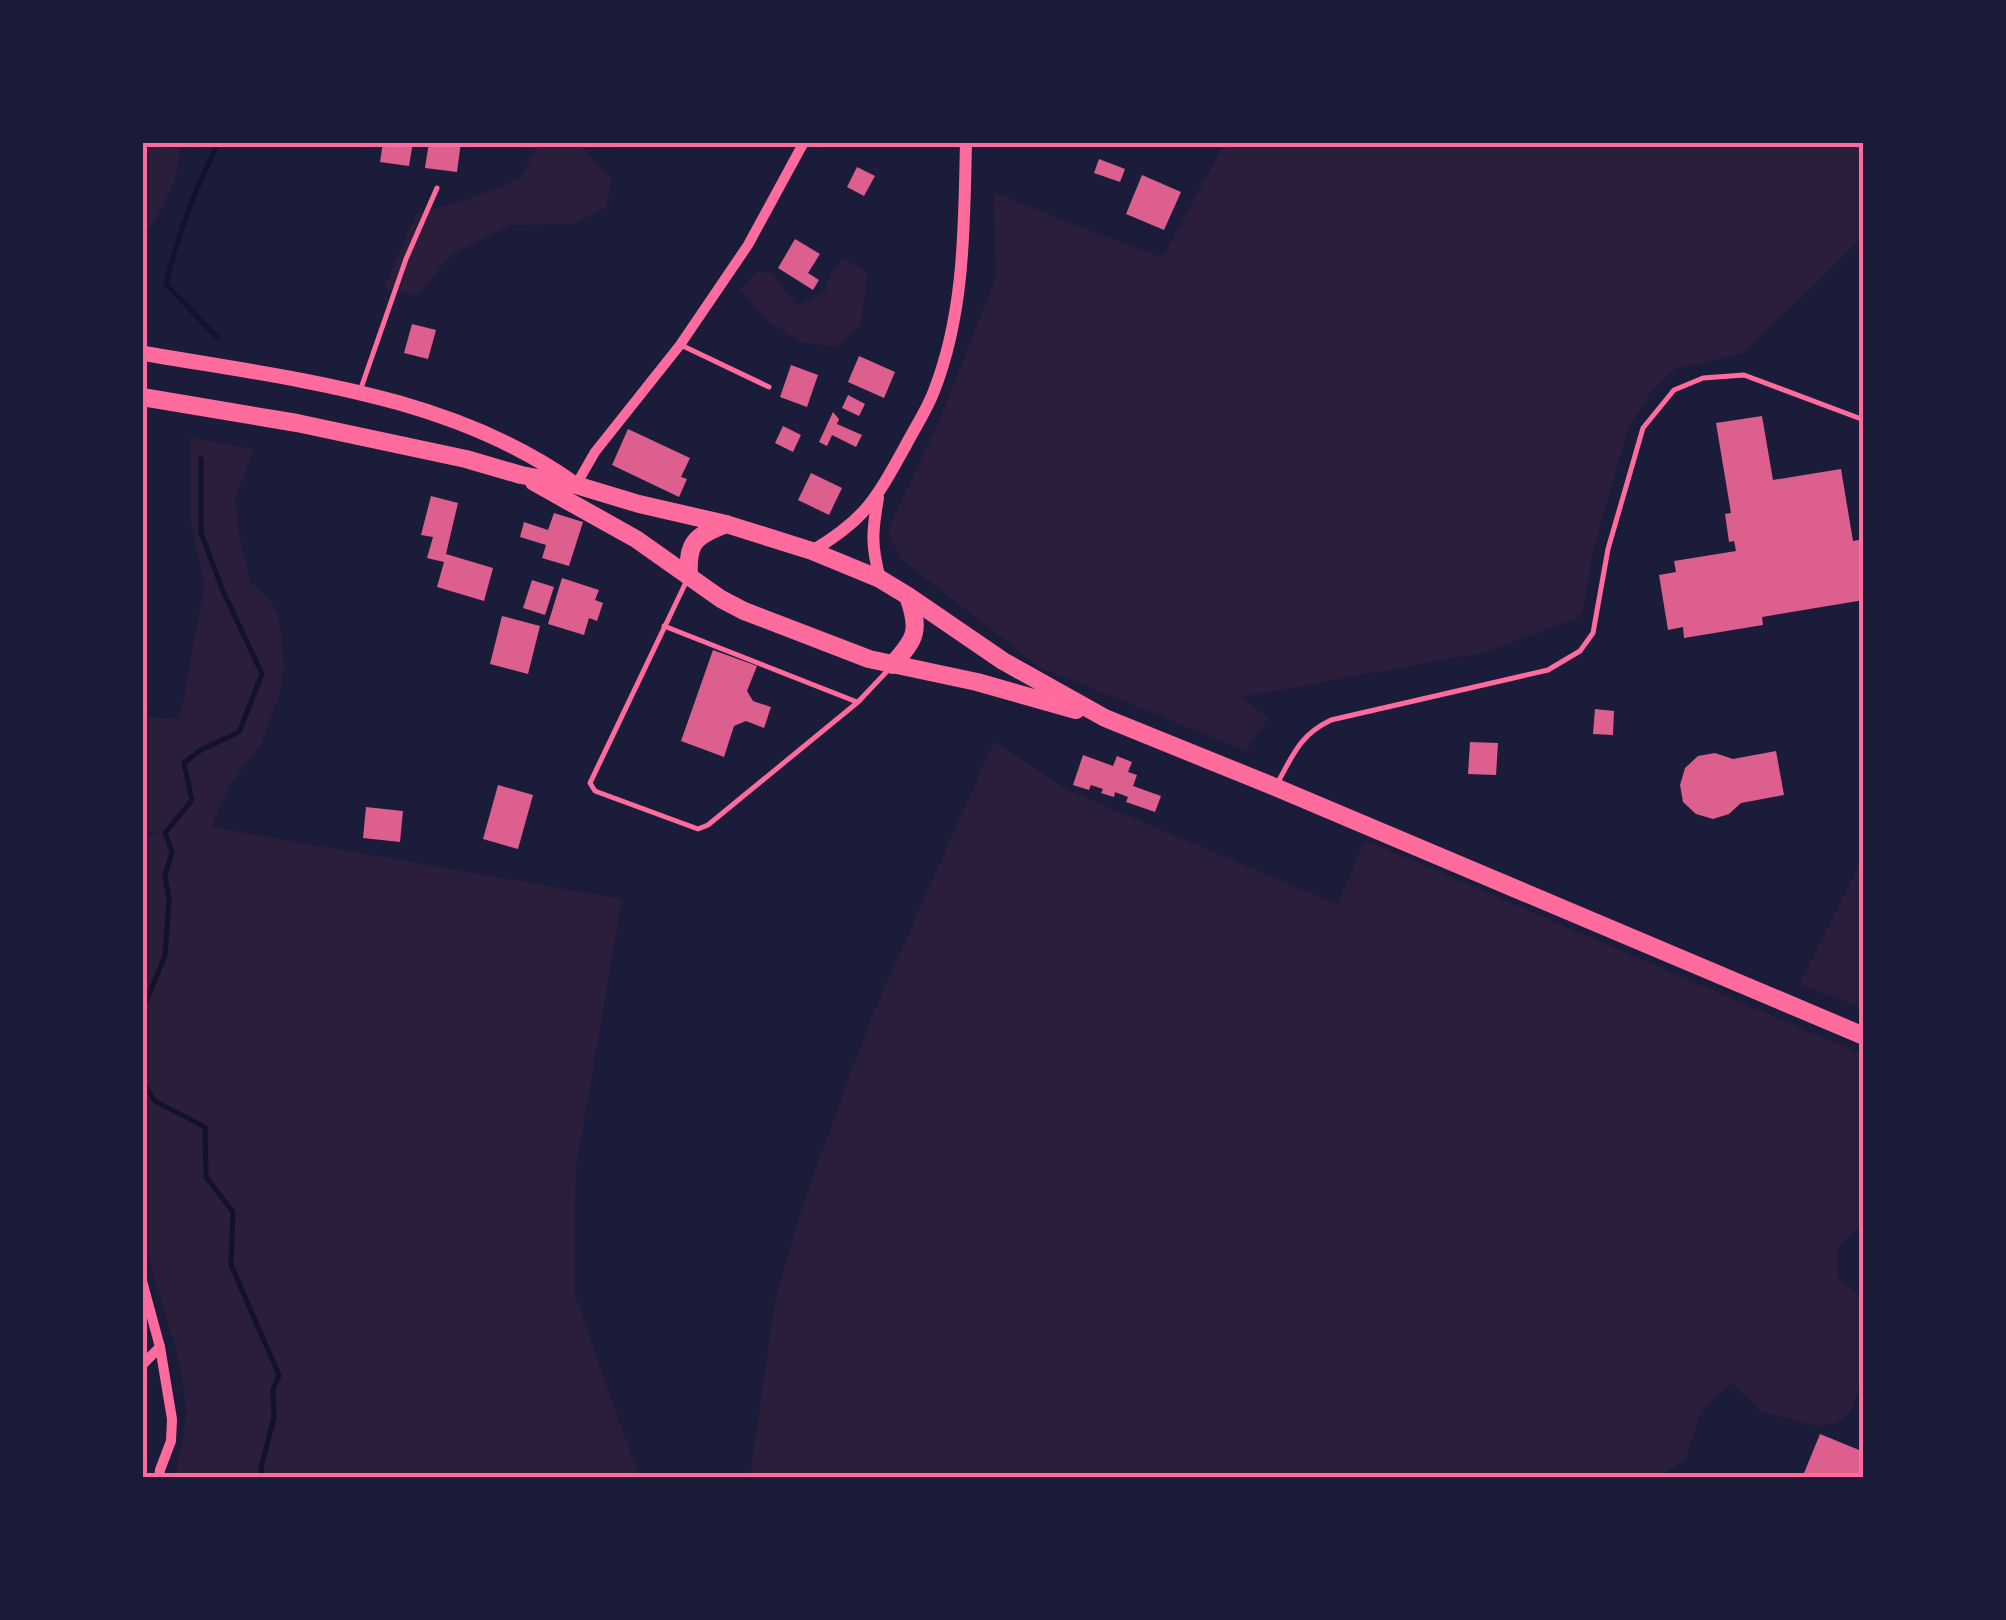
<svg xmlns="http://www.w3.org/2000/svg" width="2006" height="1620" font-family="Montserrat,sans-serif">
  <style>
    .green { fill: #2a1e3b }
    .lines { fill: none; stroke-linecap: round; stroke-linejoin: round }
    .stream { stroke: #12122b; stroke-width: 5 }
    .building { fill: #dd5f8e }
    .service { stroke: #ff6b9d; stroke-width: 5 }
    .minor { stroke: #ff6b9d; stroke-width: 10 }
    .tertiary { stroke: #ff6b9d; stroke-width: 12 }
    .secondary { stroke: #ff6b9d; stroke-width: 15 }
    .trunk { stroke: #ff6b9d; stroke-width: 18 }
    .neatline { fill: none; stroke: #ff6b9d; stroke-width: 4 }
  </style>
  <rect width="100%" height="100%" fill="#1b1b3a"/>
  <g class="green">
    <path d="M143,142L178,143C185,170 162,209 147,232L143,233Z"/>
    <polygon points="565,142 579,144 612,179 606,207 572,224 512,225 450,256 417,296 384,288 416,214 472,198 520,179 540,143"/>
    <polygon points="1225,143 1863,143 1863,237 1744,353 1675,369 1650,393 1628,429 1593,551 1583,611 1578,618 1486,652 1241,697 1268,718 1246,751 1039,667 901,559 888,530 939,421 996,278 994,193 1162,258"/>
    <polygon points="843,259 868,273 860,326 836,348 799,341 768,321 740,290 758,271 773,274 797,306 825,292 829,275"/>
    <polygon points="191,438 254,449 235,498 239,535 250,581 270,600 279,616 284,665 279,697 261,743 229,787 211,827 622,899 576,1168 574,1293 639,1477 175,1477 187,1414 179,1361 143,1237 142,837 160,834 143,831 142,716 180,719 204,585 191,521"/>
    <polygon points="994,742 1068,790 1337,905 1365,840 1863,1055 1863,1224 1837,1249 1837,1277 1863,1298 1863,1378 1850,1413 1836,1423 1816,1426 1761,1411 1732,1383 1702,1410 1685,1460 1657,1477 750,1477 775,1301 802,1207 871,1018"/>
    <polygon points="1863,858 1863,1008 1799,984"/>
  </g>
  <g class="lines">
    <g class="stream">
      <path d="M217,337L166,284C178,234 195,188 219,142"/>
      <polyline points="142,1011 165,956 169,900 165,876 172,852 165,833 192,800 184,763 201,750 239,732 262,674 223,591 201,533 201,459"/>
      <polyline points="142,1081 155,1101 205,1127 206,1177 233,1212 231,1265 279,1375 273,1390 274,1418 261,1468 262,1478"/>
    </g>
  </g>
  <g class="building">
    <polygon points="383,142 413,142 409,166 380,162"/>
    <polygon points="429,142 461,142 457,172 425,168"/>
    <polygon points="1099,159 1125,169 1120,182 1094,173"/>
    <polygon points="857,167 875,176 864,196 847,187"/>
    <polygon points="1142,175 1181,192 1164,230 1126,214"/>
    <polygon points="795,239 820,254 808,273 819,280 813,290 778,268"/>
    <polygon points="412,324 436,330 428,359 404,353"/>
    <polygon points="859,356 895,372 884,398 848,382"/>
    <polygon points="791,365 818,375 807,407 780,397"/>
    <polygon points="848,395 865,404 859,416 842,408"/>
    <polygon points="833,412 839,419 837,424 862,435 856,447 832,435 827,446 819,442"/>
    <polygon points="1762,416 1773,480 1841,469 1853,541 1864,539 1864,600 1762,617 1763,625 1684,638 1683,627 1668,630 1659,575 1676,572 1674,561 1736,551 1734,541 1729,542 1725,514 1731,513 1716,423"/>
    <polygon points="783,426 801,435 793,452 775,443"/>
    <polygon points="628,429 690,458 681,477 687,479 679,497 612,465"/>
    <polygon points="811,473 842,488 829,515 798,500"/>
    <polygon points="431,496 458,503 446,554 493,568 484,601 437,587 444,562 427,558 433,537 421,535"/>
    <polygon points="554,513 583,522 569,566 542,558 546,545 520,537 524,522 548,530"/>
    <polygon points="562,578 599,590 595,600 603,603 597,621 589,618 584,635 548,624"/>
    <polygon points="532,580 554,587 545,615 523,608"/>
    <polygon points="502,616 540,626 528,674 490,664"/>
    <polygon points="713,650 757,666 747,691 753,701 771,707 764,728 746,721 734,726 724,757 681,741"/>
    <polygon points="1595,709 1614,711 1613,735 1593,734"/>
    <polygon points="1470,742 1498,743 1496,775 1468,774"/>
    <polygon points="1776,751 1784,795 1741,803 1729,814 1713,819 1696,814 1683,802 1680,785 1685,768 1698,756 1715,753 1733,759"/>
    <polygon points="1083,755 1113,766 1117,756 1132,762 1128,772 1137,775 1133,786 1161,796 1155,812 1126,802 1128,797 1115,792 1114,797 1101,793 1103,789 1091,785 1089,790 1073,785"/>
    <polygon points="498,785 533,795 518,849 483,839"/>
    <polygon points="366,807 403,811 400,842 363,838"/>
    <polygon points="1820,1434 1864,1452 1864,1478 1802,1478"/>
  </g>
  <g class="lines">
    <g class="service">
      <polyline points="683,346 769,387"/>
      <polyline points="360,391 406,259 437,188"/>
      <polyline points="688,578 590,783 595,791 698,829 708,825 858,702 891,667"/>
      <polyline points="664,626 857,702"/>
      <path d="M1278,782C1294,753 1300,735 1331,720L1548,670L1580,651L1593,633L1608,549L1643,428L1674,390L1703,378L1744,375L1864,420"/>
    </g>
    <g class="minor">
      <polyline points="576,485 595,452 680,345 748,245 804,142"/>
      <polyline points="142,1281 160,1347 172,1419 171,1441 160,1470 159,1478"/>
      <polyline points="142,1365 160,1347"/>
    </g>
    <g class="tertiary">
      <path d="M878,498C872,532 871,545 880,579"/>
      <path d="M812,551C866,519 876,499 906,445C915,427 927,410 934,391C965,312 964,226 966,142"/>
    </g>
    <path class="secondary" d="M142,353C290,379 450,394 575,484"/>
    <g class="trunk">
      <polyline points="142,397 297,423 466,459 521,475 576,485 639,504 726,524 812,551 880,579 908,596 1003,661 1105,718 1275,787 1864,1036"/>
      <polyline points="534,482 636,539 721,599 744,611 869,659 977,682 1076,710"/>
      <path d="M689,576C687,542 695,536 726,524"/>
      <path d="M892,665C917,638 920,630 908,596"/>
    </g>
  </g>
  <rect width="2006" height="1620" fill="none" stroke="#1b1b3a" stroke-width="290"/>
  <rect x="145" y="145" width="1716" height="1330" class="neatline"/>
</svg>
